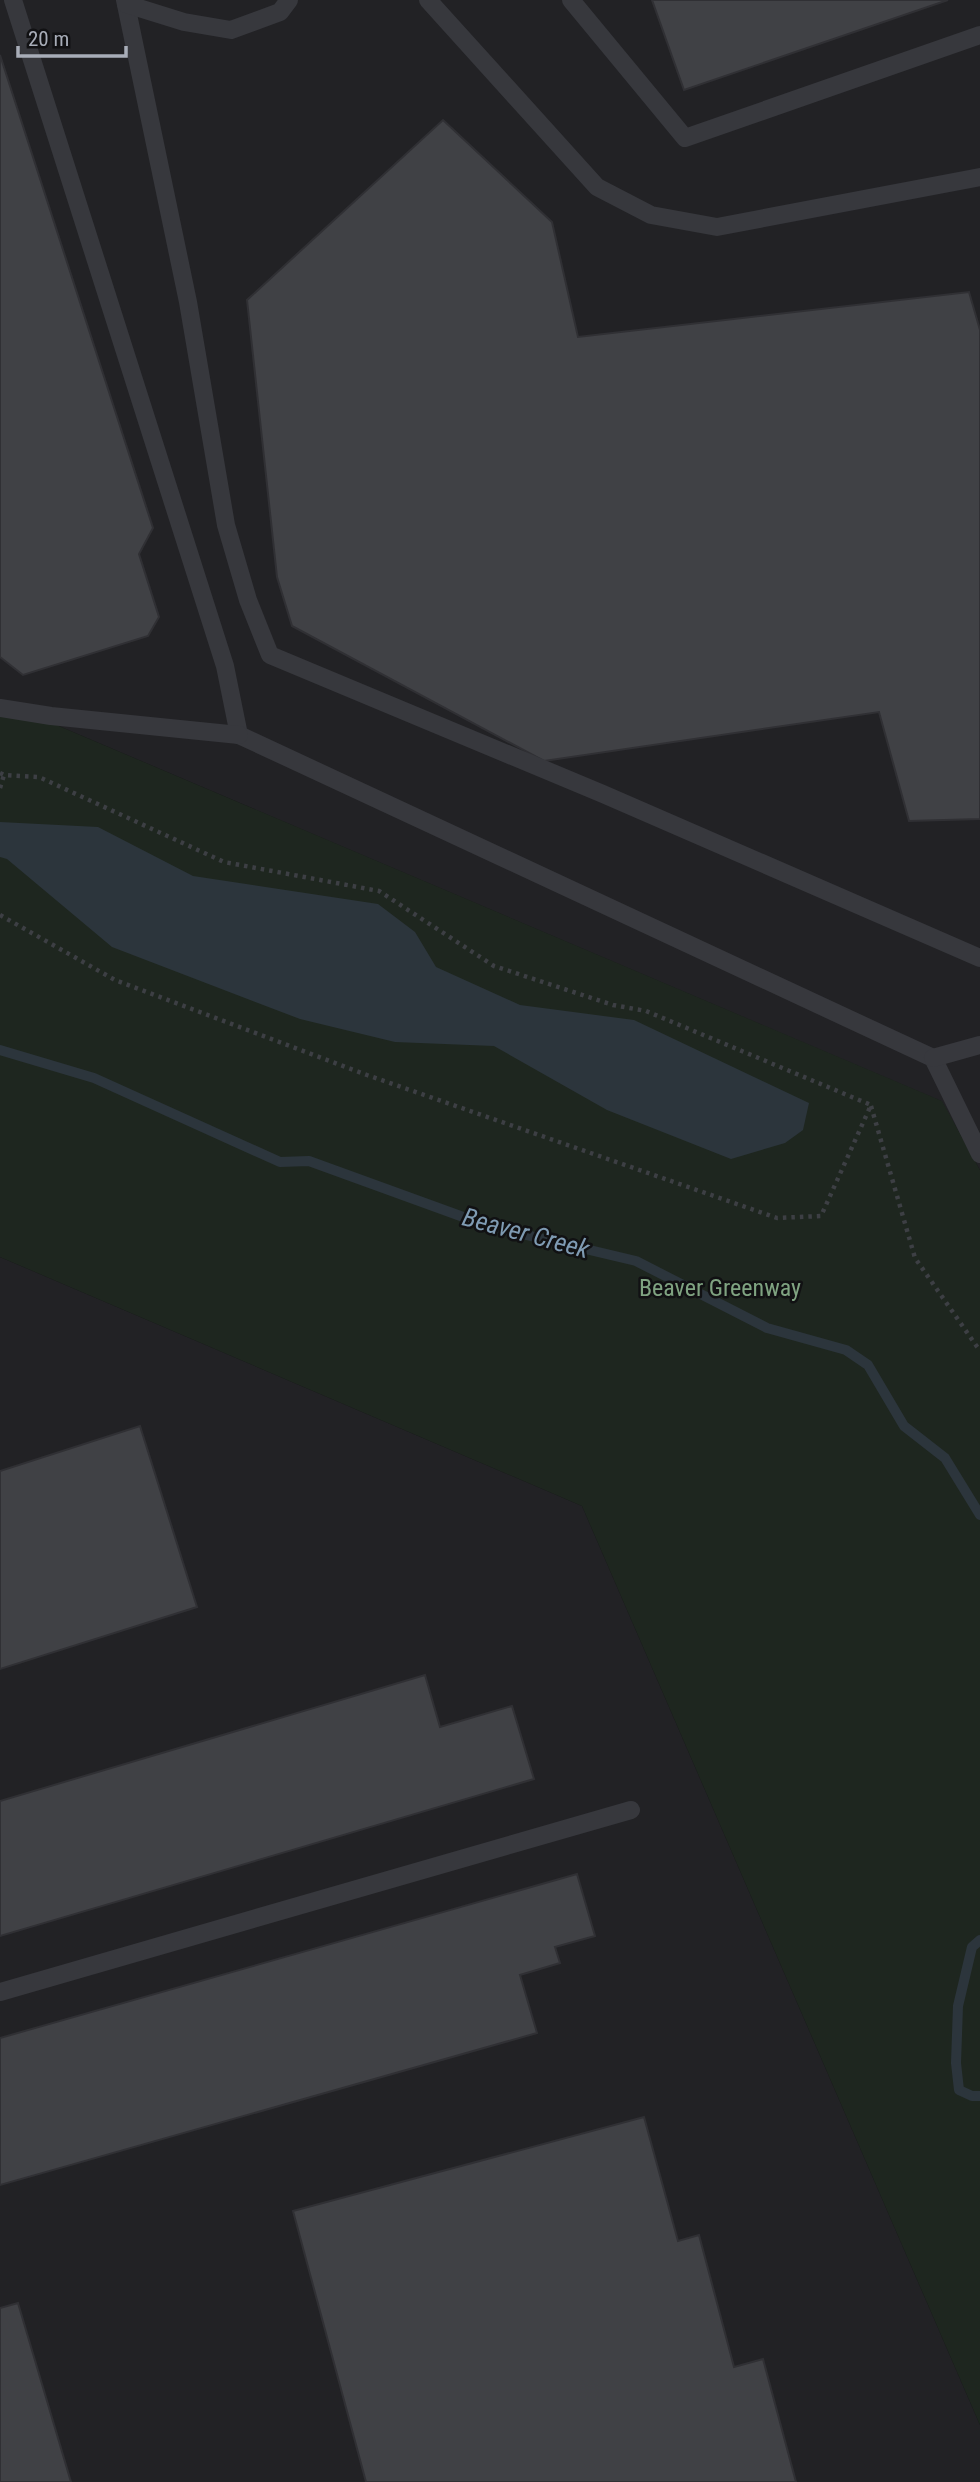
<svg xmlns="http://www.w3.org/2000/svg" width="980" height="2482" font-family="'Roboto Condensed',sans-serif">
  <style>
    .built { fill: #222225 }
    .green { fill: #1e261f }
    .water { fill: #2c353c }
    .lines { fill: none; stroke-linecap: round; stroke-linejoin: round }
    .stream { stroke: #2c353c; stroke-width: 10 }
    .building { fill: #404145; stroke: #303034; stroke-width: 2 }
    .path { stroke: #3d3f44; stroke-width: 4.5; stroke-dasharray: 3.5 5; stroke-linecap: butt }
    .lane { stroke: #37383d; stroke-width: 18 }
    .labels { text-anchor: middle; dominant-baseline: central; stroke-width: 5; stroke-linejoin: round; paint-order: stroke }
    .park-label { font-size: 24px; fill: #7fa381; stroke: #111113 }
    .water-label { font-size: 26px; font-style: italic; fill: #7f9bb3; stroke: #111113 }
  </style>
  <rect width="100%" height="100%" fill="#161618"/>
  <g class="built">
    <polygon points="0,0 980,0 980,1170 941,1101 0,701"/>
    <polygon points="0,1257 582,1506 980,2425 980,2482 0,2482"/>
  </g>
  <polygon class="green" points="0,701 942,1101 980,1170 980,2425 582,1506 0,1257"/>
  <polygon class="water" points="0,822 98,827 193,876 378,904 415,932 436,967 520,1005 634,1020 809,1103 803,1130 785,1143 731,1159 607,1110 494,1046 395,1042 300,1019 112,947 7,859 0,857"/>
  <g class="lines">
    <g class="stream">
      <polyline points="0,1050 94,1078 280,1162 309,1161 488,1226 636,1261 767,1328 846,1350 868,1365 904,1426 945,1458 980,1515"/>
      <polyline points="980,1940 972,1947 958,2006 956,2063 959,2090 972,2096 980,2096"/>
    </g>
  </g>
  <g class="building">
    <polygon points="652,0 948,0 684,90"/>
    <polygon points="0,55 153,528 139,554 159,617 148,636 23,675 0,657"/>
    <polygon points="443,120 552,222 578,337 969,292 980,330 980,819 909,821 879,712 544,761 292,626 277,577 247,300"/>
    <polygon points="140,1426 197,1607 0,1669 0,1471"/>
    <polygon points="425,1675 440,1727 512,1706 534,1779 0,1936 0,1801"/>
    <polygon points="577,1874 595,1936 555,1947 560,1963 520,1975 537,2033 0,2185 0,2038"/>
    <polygon points="644,2117 678,2241 699,2235 734,2367 763,2359 796,2482 366,2482 293,2211"/>
    <polygon points="18,2303 71,2482 0,2482 0,2308"/>
  </g>
  <g class="lines">
    <g class="path">
      <polyline points="0,773 4,775 39,777 224,862 379,891 494,966 613,1005 646,1011 871,1105"/>
      <polyline points="0,788 4,775"/>
      <polyline points="0,915 115,980 367,1075 777,1218 821,1216 871,1105"/>
      <polyline points="871,1106 915,1258 980,1351"/>
    </g>
    <g class="lane">
      <polyline points="13,0 225,666 239,735 933,1058 980,1154"/>
      <polyline points="125,0 188,302 226,525 248,600 270,655 603,794 980,958"/>
      <polyline points="428,0 597,187 651,215 717,227 980,177"/>
      <polyline points="571,0 685,138 980,35"/>
      <polyline points="126,4 184,22 231,30 280,12 289,0"/>
      <polyline points="0,708 51,716 239,735"/>
      <polyline points="933,1058 980,1045"/>
      <polyline points="0,1992 631,1810"/>
    </g>
  </g>
  <g class="labels">
    <g class="park-label">
      <text x="720" y="1288">Beaver Greenway</text>
    </g>
    <g class="water-label">
      <text transform="translate(526 1233) rotate(15)">Beaver Creek</text>
    </g>
  </g>
  <path d="M18 46v10h108v-10" fill="none" stroke="#a8adb8" stroke-width="3.5"/>
  <text x="28" y="46" font-size="21" fill="#a8adb8" stroke="#111113" stroke-width="5" paint-order="stroke">20 m</text>
</svg>
